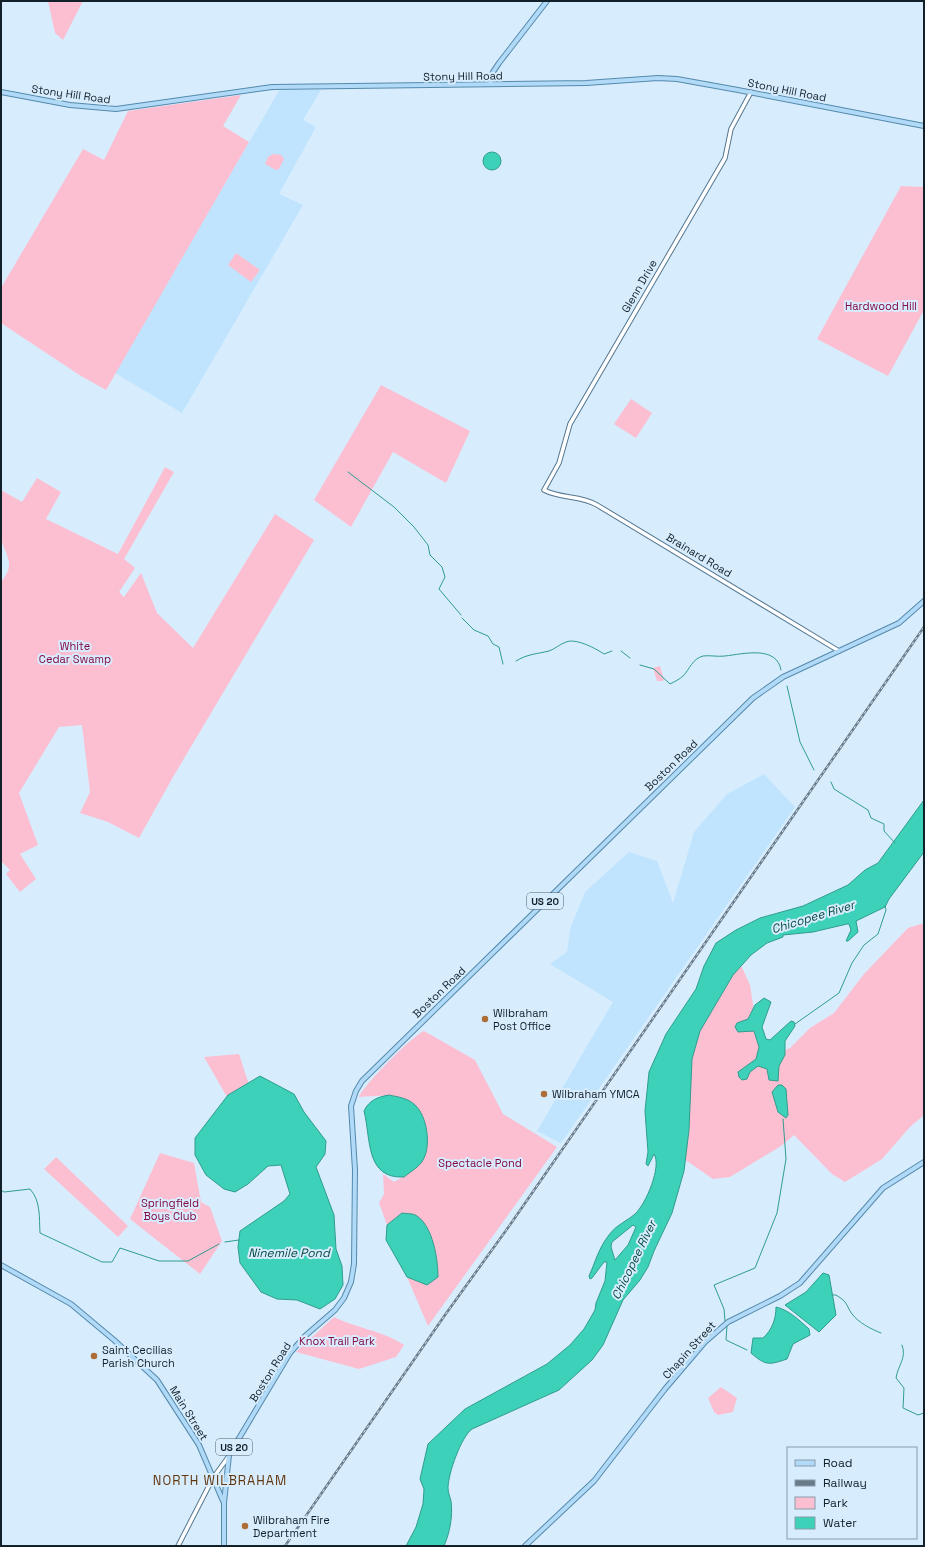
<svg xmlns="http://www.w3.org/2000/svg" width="925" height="1547" font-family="'Space Grotesk',sans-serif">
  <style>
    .built { fill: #c0e4fe }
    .green { fill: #fcbfd1 }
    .water { fill: #3dd1b9; stroke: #309c8e; fill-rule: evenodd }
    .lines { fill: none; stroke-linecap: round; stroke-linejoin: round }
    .stream { stroke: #309c8e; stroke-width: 1 }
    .minor-casing { stroke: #55778f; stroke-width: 5.5 }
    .major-casing { stroke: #5689ab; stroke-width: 6 }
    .minor { stroke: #fff; stroke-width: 3.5 }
    .major { stroke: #b0daf7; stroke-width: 4 }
    .rail-casing { stroke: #697a88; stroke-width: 2.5 }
    .rail { stroke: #d7edfe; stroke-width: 1; stroke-dasharray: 3; stroke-linecap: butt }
    .poi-dot { fill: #ad6d36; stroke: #d7edfe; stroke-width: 1.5 }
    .labels { text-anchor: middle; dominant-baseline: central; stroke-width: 4; stroke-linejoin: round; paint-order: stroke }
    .shield { fill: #d7edfe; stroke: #4d5e6a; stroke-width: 1 }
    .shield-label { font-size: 10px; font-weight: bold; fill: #12202a }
    .street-label { font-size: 11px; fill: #12202a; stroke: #d7edfe }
    .park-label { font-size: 11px; fill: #850b47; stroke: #d7edfe }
    .poi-label { font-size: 11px; fill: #12202a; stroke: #d7edfe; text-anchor: start }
    .water-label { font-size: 12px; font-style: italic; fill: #07483e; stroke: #d7edfe }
    .quarter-label { font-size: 13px; letter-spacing: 1px; fill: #62370f; stroke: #d7edfe }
  </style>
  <rect width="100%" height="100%" fill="#d7edfe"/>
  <g class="built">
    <polygon points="280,89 321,90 303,120 316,127 279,194 303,205 182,413 115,373"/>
    <polygon points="764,774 795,807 561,1143 537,1131 613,1002 550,964 567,952 570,929 585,892 629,852 657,861 673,903 694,832 727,794"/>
  </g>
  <g class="green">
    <polygon points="48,1 83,1 63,40 55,33"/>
    <polygon points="241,95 223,126 249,142 106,390 81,376 1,323 1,288 83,149 104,160 128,111"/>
    <polygon points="273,154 281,155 284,159 279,169 276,170 265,164 268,157"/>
    <polygon points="901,186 924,187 924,310 888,376 817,339"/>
    <polygon points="236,253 260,270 251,282 228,265"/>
    <polygon points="381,385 470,431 446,483 393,452 351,527 314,500"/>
    <polygon points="631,399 652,413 636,438 614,424"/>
    <path d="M165,467L174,472L124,559L135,568L119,592L124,597L141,573L157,613L193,648L275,514L314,540L173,777L139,838L108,822L80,813L90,792L82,725L59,727L19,793L38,845L20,854L36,879L20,892L6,874L10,870L1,861V582C18,562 3,554 1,536C0,521 1,505 1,490L22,502L37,478L61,492L46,519L118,554Z"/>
    <polygon points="660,666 664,680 662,681 657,681 653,668"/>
    <polygon points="924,923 924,1115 910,1127 882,1159 845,1182 832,1174 794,1135 781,1146 730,1177 713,1179 684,1159 692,1042 740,963 750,985 757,1030 774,1055 790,1048 810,1028 834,1013 864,974 908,928"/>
    <path d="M424,1031L475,1060L503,1114L557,1147L428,1326L407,1277L427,1285L437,1258L434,1249L402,1213L387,1225L379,1203L384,1194L383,1174L394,1182L408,1174L428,1134C415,1093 398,1094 359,1097C363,1086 413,1035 424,1031Z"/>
    <polygon points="239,1054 251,1091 227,1097 204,1057"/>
    <polygon points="160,1153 194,1163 201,1202 210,1207 222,1241 200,1274 130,1219"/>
    <polygon points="56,1157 128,1226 118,1237 44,1169"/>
    <path d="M334,1317C356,1328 384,1331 404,1345L396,1357L359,1369L296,1352Z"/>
    <polygon points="721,1387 737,1398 733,1412 718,1415 714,1412 708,1398"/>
  </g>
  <g class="water">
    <circle cx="492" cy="161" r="9"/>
    <path d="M924,800V852L889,899L885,907L856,921L858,932L848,941H846L851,930L849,924H847L813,932L783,935V937L767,943L751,955L733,975L700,1031L692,1059L689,1130L684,1171L672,1213L654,1251L648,1267L640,1280L623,1300L603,1345L592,1360L559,1390L472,1429C461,1437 448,1474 448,1488C448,1492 450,1497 451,1501C453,1516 450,1532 444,1546H406L416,1527L423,1504L424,1489L420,1479L428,1444L465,1409L547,1364L570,1345L584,1329L595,1310L596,1303L605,1281L607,1262H604L592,1278L590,1279L589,1276C595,1263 599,1247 609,1235C616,1225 627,1221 635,1214C646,1204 662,1166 654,1154L648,1166L646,1164L648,1152L645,1111L649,1072L666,1034L696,989L704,966L716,943L736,930L760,918L803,906L848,885L865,870L878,863ZM633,1225L636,1227L628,1245L615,1260L611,1247L612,1242Z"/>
    <polygon points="764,998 771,1002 762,1027 766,1039 770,1040 791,1021 794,1022 795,1026 785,1041 785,1055 779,1066 778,1081 769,1080 767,1069 758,1066 750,1072 747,1079 742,1080 739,1077 738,1072 756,1059 759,1047 754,1031 738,1032 735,1027 737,1023 748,1019 755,1005"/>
    <polygon points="260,1076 294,1094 304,1112 326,1141 325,1154 316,1167 334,1215 336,1249 342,1266 343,1285 335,1299 320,1309 297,1300 277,1299 261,1292 240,1263 238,1247 240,1231 284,1201 290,1194 281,1165 268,1166 248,1184 235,1192 224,1189 206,1175 195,1155 195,1138 228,1095"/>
    <polygon points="778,1085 782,1085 786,1089 788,1115 786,1118 778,1112 772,1092"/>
    <path d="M389,1095C398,1097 408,1098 415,1105C427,1116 431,1144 424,1158C421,1166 410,1172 404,1177C365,1179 371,1138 364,1111C369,1100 378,1097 389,1095Z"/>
    <path d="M402,1213C407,1214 413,1213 417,1216C433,1227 438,1259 438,1277L427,1285L407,1277L386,1240L387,1225Z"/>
    <polygon points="823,1273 829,1275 836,1315 819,1332 785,1305 806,1292"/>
    <path d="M776,1307C789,1310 799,1320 809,1329L810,1335L793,1344L787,1359C769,1365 766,1366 751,1353L753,1338H763C772,1330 776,1319 776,1307Z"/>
  </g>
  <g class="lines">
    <g class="stream">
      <polyline points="348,472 394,507 414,527 428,545 430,555 442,567 445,577 439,589 461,615"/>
      <polyline points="462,618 474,630 488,636 493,644 499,647 503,664"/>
      <polyline points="621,651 630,658"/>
      <path d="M516,661C527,654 537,654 549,651C555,649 560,644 566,642C576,638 595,648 604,654L612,651"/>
      <path d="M640,665L654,669L670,684C674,682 680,679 683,676C690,669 692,659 703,656C710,655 718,657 725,656C743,654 777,645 781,670"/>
      <polyline points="787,686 800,742 814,770"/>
      <polyline points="831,782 834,789 868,810 871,818 884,824 884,831 895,843"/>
      <polyline points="795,1024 839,993 852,963 864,945 878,934 886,910 885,906"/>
      <path d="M1,1190L4,1192L30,1189C41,1201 39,1218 40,1233L102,1262H112L120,1248L159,1261H188L219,1244"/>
      <polyline points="225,1242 239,1240"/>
      <path d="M832,1295H836C849,1303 845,1304 852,1314C859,1323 871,1329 881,1333"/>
      <polyline points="725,1321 724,1309 714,1285 755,1268 777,1213 786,1159 783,1119"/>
      <polyline points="727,1326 726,1340 747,1350"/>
      <path d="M902,1345C907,1358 898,1365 896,1378L904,1388L903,1408L918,1415L924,1413"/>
    </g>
    <g class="minor-casing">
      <g id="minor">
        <path d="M751,92L731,129L725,158L570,424L559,463L544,490C561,499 580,495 597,505L839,651"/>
        <polyline points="178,1546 213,1478 229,1456"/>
      </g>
    </g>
    <g class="major-casing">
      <g id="major">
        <polyline points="490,84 493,72 499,63 547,1"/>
        <polyline points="1,92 70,105 116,109 272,87 586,83 658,78 677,79 738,90 924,126"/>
        <polyline points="1,1265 71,1304 114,1340 157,1380 199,1445 223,1501"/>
        <polyline points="224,1546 224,1503 229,1455 290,1353 305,1336 335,1310 344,1298 351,1282 354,1264 355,1170 351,1106 356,1091 362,1081 753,698 783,677 899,623 924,601"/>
        <polyline points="525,1546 594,1481 665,1389 705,1342 728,1322 780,1296 800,1283 883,1188 924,1162"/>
      </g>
    </g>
    <use href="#minor" class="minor"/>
    <use href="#major" class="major"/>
    <g class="rail-casing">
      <polyline id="rail" points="285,1546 445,1315 512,1222 924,627"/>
    </g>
    <use href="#rail" class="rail"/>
  </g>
  <g class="poi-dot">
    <circle cx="485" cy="1019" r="4"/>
    <circle cx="544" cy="1094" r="4"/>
    <circle cx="94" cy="1356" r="4"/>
    <circle cx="245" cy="1526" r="4"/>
  </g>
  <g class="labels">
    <g class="shield">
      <rect x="527" y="893" width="36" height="16" rx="3"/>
      <rect x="216" y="1439" width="36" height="16" rx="3"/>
    </g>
    <g class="shield-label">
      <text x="545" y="901">US 20</text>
      <text x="234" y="1447">US 20</text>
    </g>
    <g class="street-label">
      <text transform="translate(463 76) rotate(-1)">Stony Hill Road</text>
      <text transform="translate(787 90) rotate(11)">Stony Hill Road</text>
      <text transform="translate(71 94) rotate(8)">Stony Hill Road</text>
      <text transform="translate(639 286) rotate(-60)">Glenn Drive</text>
      <text transform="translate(699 555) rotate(31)">Brainard Road</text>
      <text transform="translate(671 765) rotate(-44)">Boston Road</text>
      <text transform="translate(439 992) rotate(-44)">Boston Road</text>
      <text transform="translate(689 1350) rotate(-48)">Chapin Street</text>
      <text transform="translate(270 1372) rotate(-58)">Boston Road</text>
      <text transform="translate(189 1413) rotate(58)">Main Street</text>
    </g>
    <g class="park-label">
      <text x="881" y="306">Hardwood Hill</text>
      <text x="75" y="646">White<tspan x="75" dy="13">Cedar Swamp</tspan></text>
      <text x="480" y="1163">Spectacle Pond</text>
      <text x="170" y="1203">Springfield<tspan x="170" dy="13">Boys Club</tspan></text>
      <text x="337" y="1341">Knox Trail Park</text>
    </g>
    <g class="poi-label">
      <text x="493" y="1013">Wilbraham<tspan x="493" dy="13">Post Office</tspan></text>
      <text x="552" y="1094">Wilbraham YMCA</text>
      <text x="102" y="1350">Saint Cecilias<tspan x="102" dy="13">Parish Church</tspan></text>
      <text x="253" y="1520">Wilbraham Fire<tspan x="253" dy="13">Department</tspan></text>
    </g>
    <g class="water-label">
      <text transform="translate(813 917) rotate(-17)">Chicopee River</text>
      <text x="289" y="1253">Ninemile Pond</text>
      <text transform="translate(634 1260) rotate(-64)">Chicopee River</text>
    </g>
    <g class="quarter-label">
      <text x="220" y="1480">NORTH WILBRAHAM</text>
    </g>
  </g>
  <rect width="925" height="1547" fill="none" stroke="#12202a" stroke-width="4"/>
  <rect x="787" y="1447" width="130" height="92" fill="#d7edfe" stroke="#889ba9"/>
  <rect x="795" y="1460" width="20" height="6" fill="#b0daf7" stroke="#889ba9"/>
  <text x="823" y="1467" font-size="12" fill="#12202a">Road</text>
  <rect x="795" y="1480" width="20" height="6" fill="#697a88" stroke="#889ba9"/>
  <text x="823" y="1487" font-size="12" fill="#12202a">Railway</text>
  <rect x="795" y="1497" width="20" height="12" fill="#fcbfd1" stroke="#889ba9"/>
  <text x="823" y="1507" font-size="12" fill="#12202a">Park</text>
  <rect x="795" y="1517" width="20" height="12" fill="#3dd1b9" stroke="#889ba9"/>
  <text x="823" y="1527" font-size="12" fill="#12202a">Water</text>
</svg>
